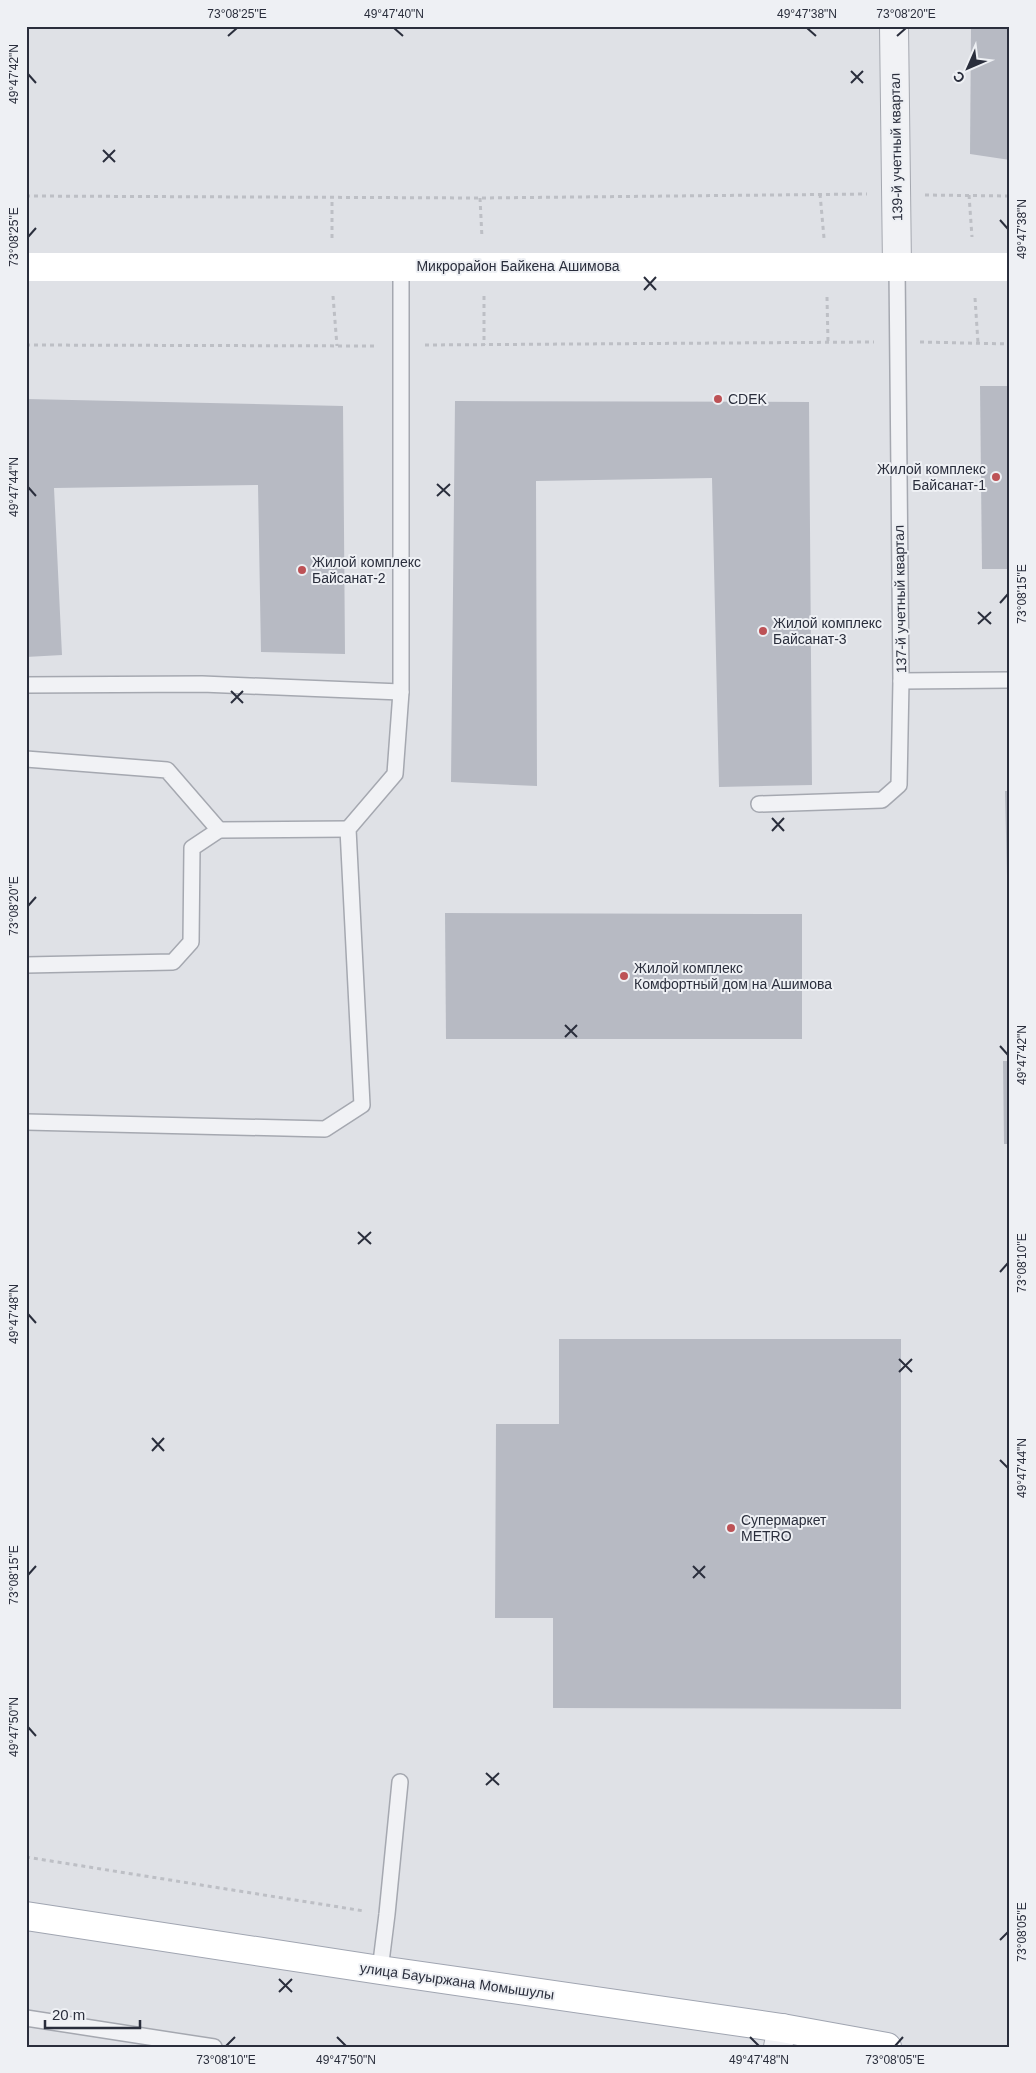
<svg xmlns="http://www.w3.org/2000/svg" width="1036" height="2073" font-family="Helvetica,sans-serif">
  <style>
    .building { fill: #b7bac3 }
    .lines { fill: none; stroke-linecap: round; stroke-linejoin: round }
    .lane-casing { stroke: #a5a8b0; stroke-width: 18 }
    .street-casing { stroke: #a5a8b0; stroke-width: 30 }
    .primary-casing { stroke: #a0a5b1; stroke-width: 30 }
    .path { stroke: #bdbfc5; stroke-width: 3; stroke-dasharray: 4 4; stroke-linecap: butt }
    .lane { stroke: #f1f2f5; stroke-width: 15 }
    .street { stroke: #f1f2f5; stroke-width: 28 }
    .secondary { stroke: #fff; stroke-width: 28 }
    .primary { stroke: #fff; stroke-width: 28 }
    .ticks { fill: none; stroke: #2a2e3c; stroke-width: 2 }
    .poi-dot { fill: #bd5256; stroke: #eef0f4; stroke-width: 2 }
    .labels { text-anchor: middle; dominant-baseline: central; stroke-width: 4; stroke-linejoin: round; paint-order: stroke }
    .street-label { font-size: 14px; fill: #2a2e3c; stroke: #eef0f4 }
    .poi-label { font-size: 14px; fill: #2a2e3c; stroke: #eef0f4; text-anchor: start }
    .neatline { fill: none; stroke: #2a2e3c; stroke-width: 2 }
    .ticks-label { font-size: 12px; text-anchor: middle; fill: #2a2e3c }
  </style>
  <rect width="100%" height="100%" fill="#dfe1e6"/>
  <g class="building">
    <polygon points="971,26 1010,26 1010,160 970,154"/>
    <polygon points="980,386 1010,386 1010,569 982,569"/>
    <polygon points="26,399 343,406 345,654 261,652 258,485 54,488 62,655 26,657"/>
    <polygon points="455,401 809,402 812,785 719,787 712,478 536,481 537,786 451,782"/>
    <polygon points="1005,791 1010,791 1010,875 1007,876"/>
    <polygon points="445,913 802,914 802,1039 446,1039"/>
    <polygon points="1003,1061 1010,1061 1010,1144 1004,1144"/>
    <polygon points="559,1339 901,1339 901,1709 553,1708 553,1618 495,1618 496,1424 559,1424"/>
  </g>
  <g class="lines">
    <g class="lane-casing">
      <g id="lane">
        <polyline points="901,681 1010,680"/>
        <polyline points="26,685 202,684 401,692"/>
        <polyline points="26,759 167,770 219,830"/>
        <polyline points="759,804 882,800 899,785 901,681 897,267"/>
        <polyline points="26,965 173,962 191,942 192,848 219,830 348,829"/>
        <polyline points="26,1122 325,1129 362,1105 348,829 395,774 401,692 401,267"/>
        <polyline points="380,1970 387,1914 400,1782"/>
        <polyline points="26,2018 214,2047"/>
      </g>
    </g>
    <g class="street-casing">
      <g id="street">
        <polyline points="894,26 897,267"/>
        <polyline points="778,2047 782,2028"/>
      </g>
    </g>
    <g class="primary-casing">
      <polyline id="primary" points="26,1916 380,1970 782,2028 887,2047"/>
    </g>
    <g class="path">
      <polyline points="820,194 824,238"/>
      <polyline points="925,195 1010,196"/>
      <polyline points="969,195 972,237"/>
      <polyline points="26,196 480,198 867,194"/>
      <polyline points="480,198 482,238"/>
      <polyline points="332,238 332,198"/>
      <polyline points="333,296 337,346"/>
      <polyline points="484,296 484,345"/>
      <polyline points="827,297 828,342"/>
      <polyline points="975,298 978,343"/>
      <polyline points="920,342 1010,344"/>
      <polyline points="26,345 377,346"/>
      <polyline points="425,345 874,342"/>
      <polyline points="26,1857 364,1911"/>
    </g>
    <use href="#lane" class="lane"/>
    <use href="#street" class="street"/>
    <polyline class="secondary" points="26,267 1010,267"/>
    <use href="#primary" class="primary"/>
  </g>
  <path class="ticks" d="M394,28L403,36M807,28L816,36M228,36L237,28M897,36L906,28M851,71L863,83M28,74L36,83M851,83L863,71M103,150L115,162M103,162L115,150M1000,220L1008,229M28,237L36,228M644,277L656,290M644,290L656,277M437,484L450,496M28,487L36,496M437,496L450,484M1000,603L1008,594M978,612L991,624M978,624L991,612M231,691L243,703M231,703L243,691M772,818L784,831M772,831L784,818M28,906L36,897M565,1025L577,1037M565,1037L577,1025M1000,1046L1008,1055M358,1232L371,1244M358,1244L371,1232M1000,1272L1008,1263M28,1314L36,1323M899,1359L912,1372M899,1372L912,1359M152,1438L164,1451M152,1451L164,1438M1000,1460L1008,1468M693,1566L705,1578M28,1575L36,1566M693,1578L705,1566M28,1727L36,1736M486,1773L499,1785M486,1785L499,1773M1000,1940L1008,1932M279,1979L292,1992M279,1992L292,1979M337,2037L346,2046M750,2037L759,2046M226,2046L235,2037M895,2046L903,2037"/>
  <g class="poi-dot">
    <circle cx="718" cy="399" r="5"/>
    <circle cx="996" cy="477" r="5"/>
    <circle cx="302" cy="570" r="5"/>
    <circle cx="763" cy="631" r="5"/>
    <circle cx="624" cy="976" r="5"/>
    <circle cx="731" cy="1528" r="5"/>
  </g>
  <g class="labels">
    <g class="street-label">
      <text transform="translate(896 147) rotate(-91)">139-й учетный квартал</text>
      <text x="518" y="266">Микрорайон Байкена Ашимова</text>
      <text transform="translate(900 599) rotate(-91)">137-й учетный квартал</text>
      <text transform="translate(457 1981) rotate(8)">улица Бауыржана Момышулы</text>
    </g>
    <g class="poi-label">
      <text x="728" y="399">CDEK</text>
      <text x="986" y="469" text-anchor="end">Жилой комплекс<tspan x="986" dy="16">Байсанат-1</tspan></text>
      <text x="312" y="562">Жилой комплекс<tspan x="312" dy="16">Байсанат-2</tspan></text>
      <text x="773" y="623">Жилой комплекс<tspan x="773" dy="16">Байсанат-3</tspan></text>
      <text x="634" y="968">Жилой комплекс<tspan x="634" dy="16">Комфортный дом на Ашимова</tspan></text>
      <text x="741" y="1520">Супермаркет<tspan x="741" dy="16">METRO</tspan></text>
    </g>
  </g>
  <rect width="1036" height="2073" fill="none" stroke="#eef0f4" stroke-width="55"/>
  <g transform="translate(968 68) rotate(225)" stroke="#eef0f4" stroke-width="4" paint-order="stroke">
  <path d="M0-4L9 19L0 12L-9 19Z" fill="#2a2e3c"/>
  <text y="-8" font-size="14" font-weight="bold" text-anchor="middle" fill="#2a2e3c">С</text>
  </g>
  <path d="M45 2020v8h95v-8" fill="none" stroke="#2a2e3c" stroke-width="2.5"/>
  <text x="52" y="2020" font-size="15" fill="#2a2e3c" stroke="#eef0f4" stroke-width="4" paint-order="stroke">20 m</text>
  <rect x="28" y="28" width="980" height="2018" class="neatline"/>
  <g class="ticks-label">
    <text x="237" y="18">73°08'25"E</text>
    <text x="394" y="18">49°47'40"N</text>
    <text x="807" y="18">49°47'38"N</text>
    <text x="906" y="18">73°08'20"E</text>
    <text transform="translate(14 74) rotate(-90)" y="4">49°47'42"N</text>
    <text transform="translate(1022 229) rotate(-90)" y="4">49°47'38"N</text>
    <text transform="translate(14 237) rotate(-90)" y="4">73°08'25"E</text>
    <text transform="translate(14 487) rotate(-90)" y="4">49°47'44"N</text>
    <text transform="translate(1022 594) rotate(-90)" y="4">73°08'15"E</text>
    <text transform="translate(14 906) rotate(-90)" y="4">73°08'20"E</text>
    <text transform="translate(1022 1055) rotate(-90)" y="4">49°47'42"N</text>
    <text transform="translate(1022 1263) rotate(-90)" y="4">73°08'10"E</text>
    <text transform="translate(14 1314) rotate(-90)" y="4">49°47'48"N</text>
    <text transform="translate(1022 1468) rotate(-90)" y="4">49°47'44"N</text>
    <text transform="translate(14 1575) rotate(-90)" y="4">73°08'15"E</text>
    <text transform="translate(14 1727) rotate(-90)" y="4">49°47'50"N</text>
    <text transform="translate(1022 1932) rotate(-90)" y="4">73°08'05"E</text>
    <text x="226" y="2064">73°08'10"E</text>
    <text x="346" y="2064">49°47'50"N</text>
    <text x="759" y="2064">49°47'48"N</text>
    <text x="895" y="2064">73°08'05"E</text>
  </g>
</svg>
